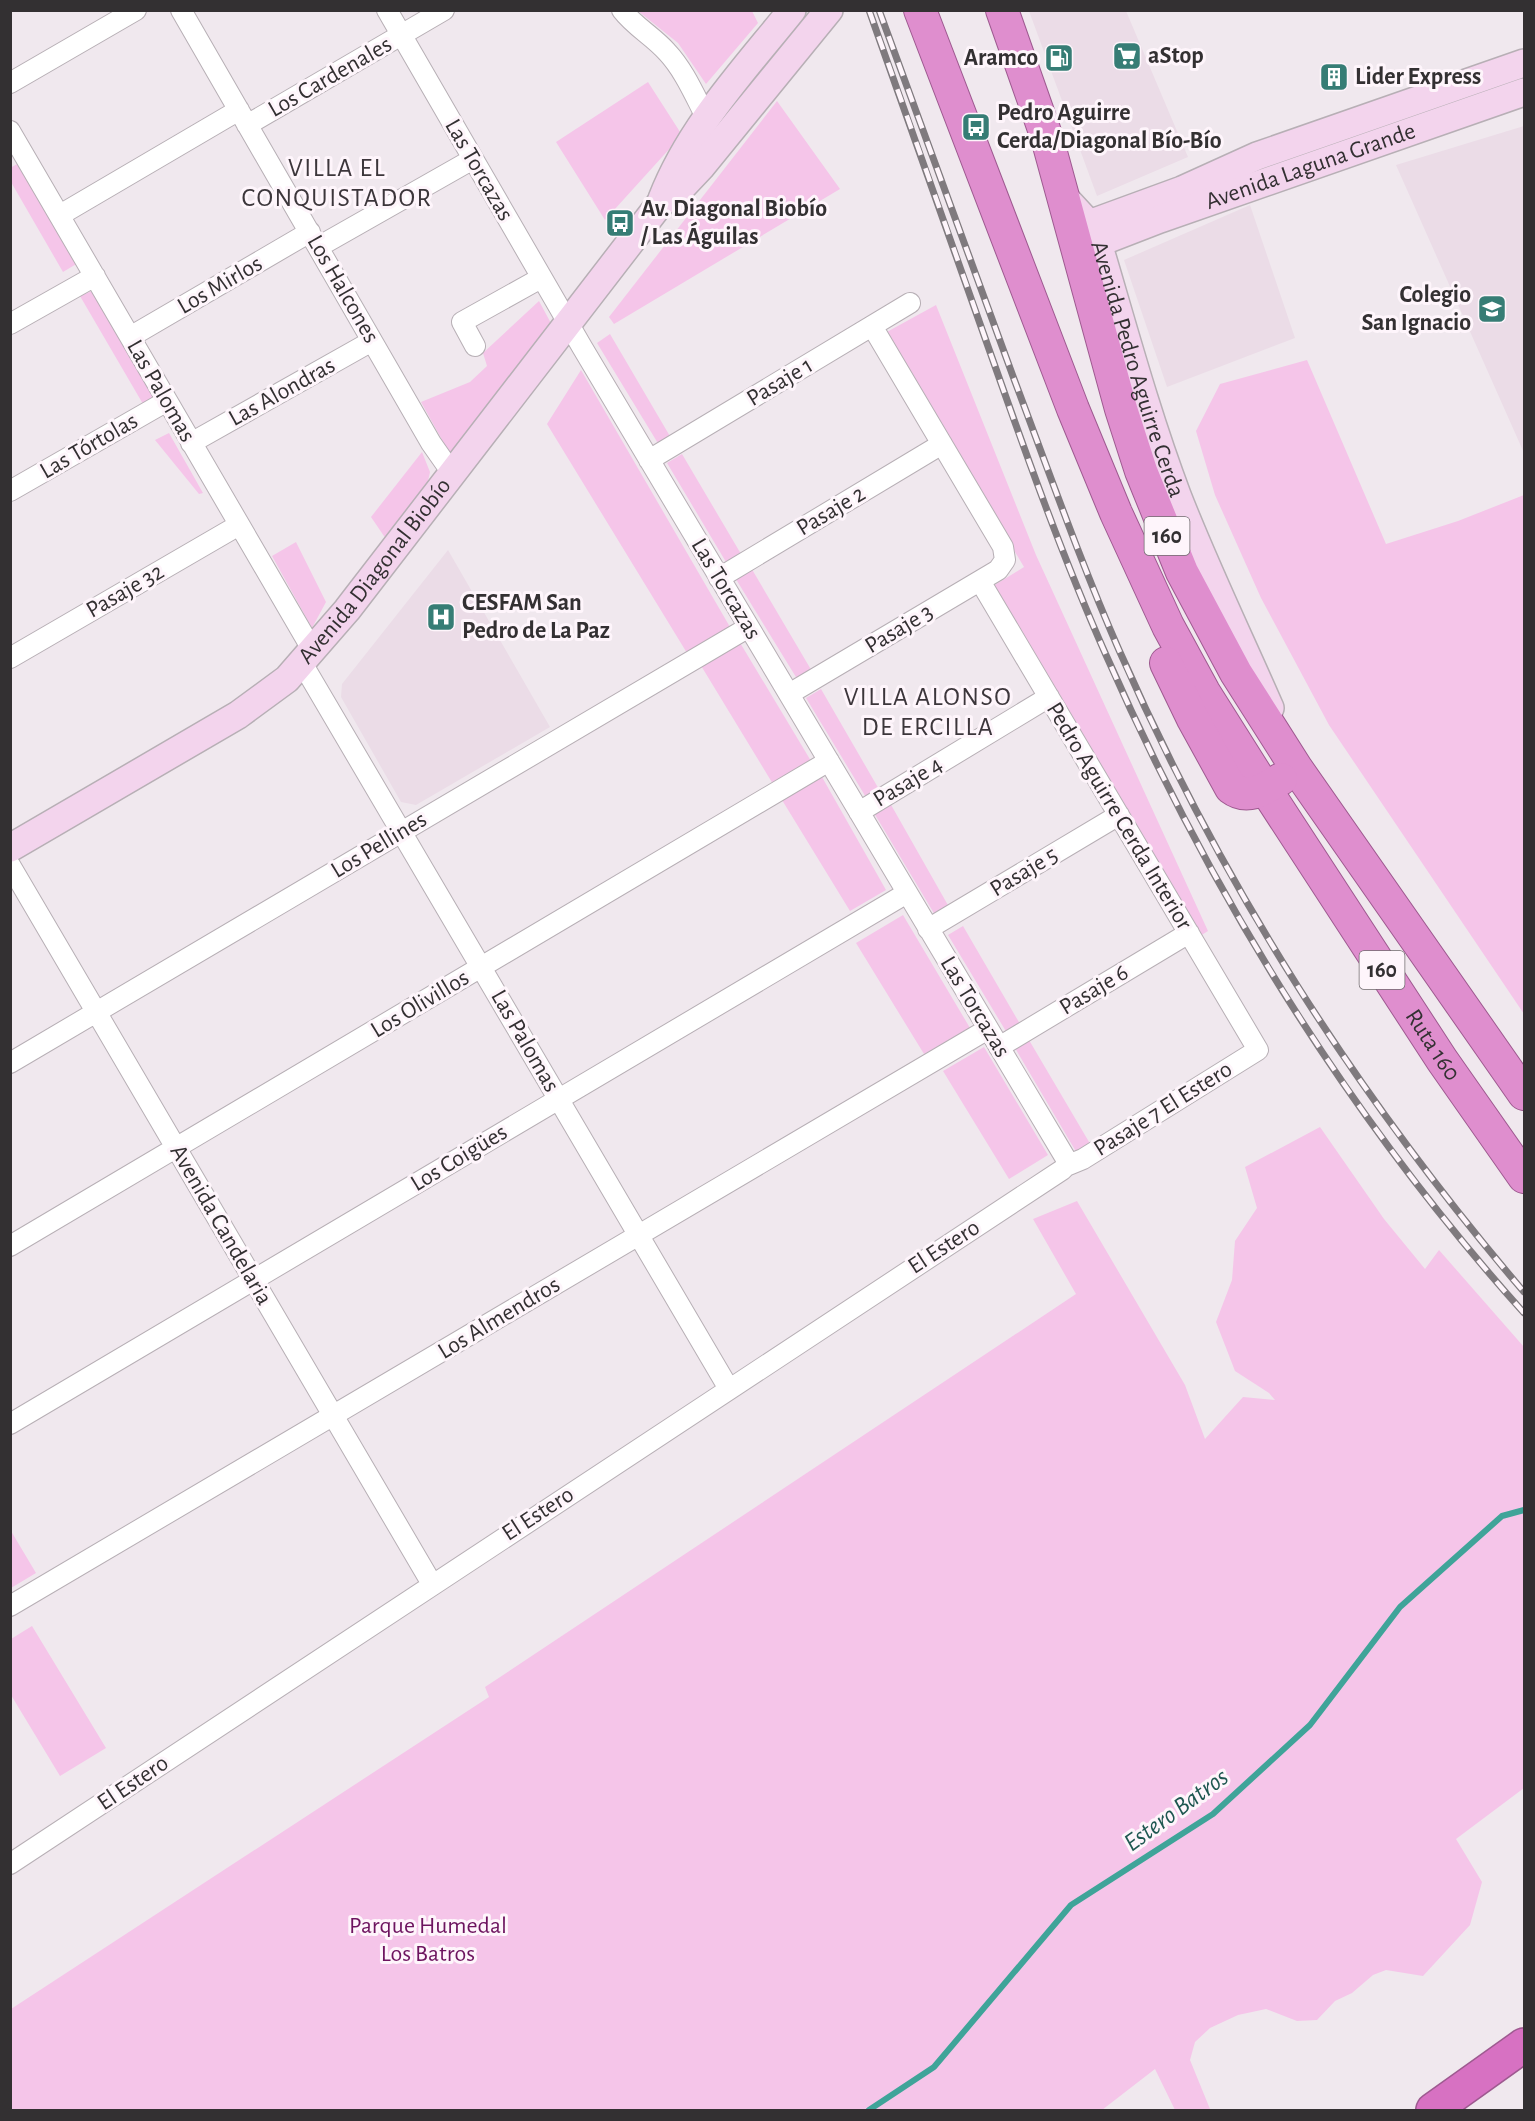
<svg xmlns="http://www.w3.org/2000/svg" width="1535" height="2121" viewBox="0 0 1535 2121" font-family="'Alegreya Sans',sans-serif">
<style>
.built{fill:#ebdce7}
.green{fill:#f5c5e9}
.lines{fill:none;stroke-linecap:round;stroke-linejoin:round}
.stream{stroke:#3fa499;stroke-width:6}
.minor-casing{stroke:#b7afb5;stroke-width:22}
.secondary-casing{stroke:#b7afb5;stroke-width:30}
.trunk-casing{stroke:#9e5a90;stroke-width:34}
.motorway-casing{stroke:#9e5a90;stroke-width:36}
.minor{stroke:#fff;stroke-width:20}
.secondary{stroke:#f3d4ed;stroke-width:27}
.trunk{stroke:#df8ece;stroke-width:32}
.motorway{stroke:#d771c2;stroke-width:33}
.rail-casing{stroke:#7f7a7e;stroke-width:7}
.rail{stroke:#fef5fb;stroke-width:4.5;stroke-dasharray:14;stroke-linecap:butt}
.labels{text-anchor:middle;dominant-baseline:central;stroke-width:6;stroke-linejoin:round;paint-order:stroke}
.shield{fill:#fef5fb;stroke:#706b6e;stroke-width:1.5}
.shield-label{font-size:22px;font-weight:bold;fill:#333032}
.poi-label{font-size:24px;font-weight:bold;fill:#333032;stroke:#fef5fb;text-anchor:start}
.street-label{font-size:24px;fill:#333032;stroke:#fef5fb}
.park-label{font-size:24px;fill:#6d145f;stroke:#fef5fb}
.neighbourhood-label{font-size:26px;letter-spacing:1.5px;fill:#3c363b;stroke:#fef5fb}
.water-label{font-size:26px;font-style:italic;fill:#1f5751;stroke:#fef5fb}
</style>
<rect width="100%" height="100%" fill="#f0e8ee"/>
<path class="built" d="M1029,11H1126L1188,157L1097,196Z
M1524,126V453L1396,165Z
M1250,205L1295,338L1167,387L1124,260Z
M448,550L550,727L416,805L401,802L341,697L342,684Z"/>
<path class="green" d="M638,11H752L758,23L706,84L678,43Z
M648,82L682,135L605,220L556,142Z
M777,101L840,189L614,324L609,317Z
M19,163L78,263L63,272L11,182L10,168Z
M92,291L155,396L143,404L80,296Z
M539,301L553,327L451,456L421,402L470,382L487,366L483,353Z
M936,305L1036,555L1208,931L1200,936L993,586L1024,567L885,333Z
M610,334L671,438L659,445L597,343Z
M1307,360L1386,544L1458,521L1524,495V1014L1329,725L1261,598L1215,495L1196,431L1220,384Z
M581,370L730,627L687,653L547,424Z
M169,433L203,493L199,494L155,440Z
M422,452L430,472L428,481L386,539L371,517Z
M682,454L741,554L726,562L667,463Z
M296,542L326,602L312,628L272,556Z
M750,566L813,673L799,682L734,576Z
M739,641L811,761L773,784L700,664Z
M821,689L880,791L867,799L806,698Z
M822,777L886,890L850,911L782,800Z
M890,803L949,907L935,915L874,813Z
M903,915L970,1028L924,1054L856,943Z
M963,926L1020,1024L1007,1033L948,935Z
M1029,1040L1092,1147L1078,1155L1015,1048Z
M984,1047L1048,1155L1009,1179L943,1071Z
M1320,1127L1384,1219L1425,1269L1439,1250L1524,1347V1788L1456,1839L1482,1882L1470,1925L1423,1976L1386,1970L1373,1975L1352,1993L1335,2001L1317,2020L1297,2021L1266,2009L1238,2015L1210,2028L1195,2042L1190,2060L1210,2109L1209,2110H1175L1155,2069L1102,2110H11V2009L489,1697L485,1687L1076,1294L1033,1219L1077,1201L1185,1385L1205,1439L1243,1397L1275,1400L1269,1393L1235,1371L1216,1322L1232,1280L1235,1241L1257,1208L1245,1167Z
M11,1531L36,1573L11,1588H10Z
M32,1626L106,1748L60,1776L11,1695V1639Z"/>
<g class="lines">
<path class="stream" d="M869,2110L934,2067L1071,1905L1213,1814L1310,1725L1400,1607L1502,1516L1524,1510"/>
<g class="minor-casing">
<path id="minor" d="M181,10L431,443L452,473
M387,10L582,347L1066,1159V1166
M622,10C635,27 653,36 667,52C684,70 695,96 706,117
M10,83L136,10
M247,125L444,10
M10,131L313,651
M60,215L239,110
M318,247L473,159
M10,324L95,276
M130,337L310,232
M475,346L462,322L541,278
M191,443L372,341
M649,460L910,303
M10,491L167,401
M719,578L942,444
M10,658L239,525
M302,663L729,1389
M789,694L998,570L1005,560L1003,547L872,326
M859,812L1049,697
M10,865L432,1584
M928,929L1119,815
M999,1047L1189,933
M10,1063L749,627
M10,1246L829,761
M10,1424L907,893
M10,1606L988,1029
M10,1864L1062,1170L1066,1166L1083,1159L1258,1050L980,581"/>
</g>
<g class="secondary-casing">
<g id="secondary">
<path id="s1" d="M1064,197L1089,224L1098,243C1123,327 1146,413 1177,495C1205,567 1239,637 1270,708"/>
<path d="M662,199C690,127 744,70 792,10"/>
<path d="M1089,224L1182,190L1257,156L1524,63"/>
<path id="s2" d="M1098,243L1160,219L1524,92"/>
<path id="s3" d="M10,848L238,715L287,679L347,610L659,205L684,185L701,167L829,10"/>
</g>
</g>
<g class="trunk-casing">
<g id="trunk">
<path id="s4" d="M920,10L1073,409L1116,513L1168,626L1204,692L1257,776L1442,1060L1524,1177"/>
<path d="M1002,10L1047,138L1121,409L1141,471L1182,572L1236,673L1297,769L1524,1094"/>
<path d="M1166,663L1193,719L1231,788C1248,801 1266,788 1281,779"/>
</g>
</g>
<g class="motorway-casing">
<path id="motorway" d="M1433,2110L1524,2045"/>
</g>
<use href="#minor" class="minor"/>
<use href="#secondary" class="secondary"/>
<use href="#trunk" class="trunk"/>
<use href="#motorway" class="motorway"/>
<g class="rail-casing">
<path id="rail" d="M869,10C910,124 950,238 990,352C1026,454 1062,556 1106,655C1211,894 1350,1119 1524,1313
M879,10C924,133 969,256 1014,379C1048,469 1080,561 1119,650C1223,887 1356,1095 1524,1292"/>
</g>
<use href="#rail" class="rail"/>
</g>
<defs>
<g id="supermarket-square" transform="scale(1.5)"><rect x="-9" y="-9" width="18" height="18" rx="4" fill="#367d75" stroke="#fef5fb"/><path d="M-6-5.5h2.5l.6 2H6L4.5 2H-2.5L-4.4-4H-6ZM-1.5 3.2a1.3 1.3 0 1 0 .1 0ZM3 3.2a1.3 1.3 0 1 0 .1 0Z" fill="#fff"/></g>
<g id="fuel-square" transform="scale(1.5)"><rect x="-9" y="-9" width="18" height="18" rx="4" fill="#367d75" stroke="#fef5fb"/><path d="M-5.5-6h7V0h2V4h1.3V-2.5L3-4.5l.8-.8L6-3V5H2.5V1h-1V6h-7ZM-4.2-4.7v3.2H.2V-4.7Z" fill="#fff"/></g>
<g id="building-square" transform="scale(1.5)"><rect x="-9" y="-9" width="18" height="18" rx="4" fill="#367d75" stroke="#fef5fb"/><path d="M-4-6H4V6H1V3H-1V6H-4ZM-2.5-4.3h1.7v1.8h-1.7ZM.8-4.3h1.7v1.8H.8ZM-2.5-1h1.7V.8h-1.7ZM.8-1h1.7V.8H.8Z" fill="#fff"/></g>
<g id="bus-square" transform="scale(1.5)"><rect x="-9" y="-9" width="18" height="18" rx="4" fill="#367d75" stroke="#fef5fb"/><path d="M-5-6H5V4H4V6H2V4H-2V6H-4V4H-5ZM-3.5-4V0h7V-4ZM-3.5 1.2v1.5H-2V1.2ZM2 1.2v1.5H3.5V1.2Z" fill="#fff"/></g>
<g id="school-square" transform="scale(1.5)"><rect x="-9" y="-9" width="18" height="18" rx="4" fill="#367d75" stroke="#fef5fb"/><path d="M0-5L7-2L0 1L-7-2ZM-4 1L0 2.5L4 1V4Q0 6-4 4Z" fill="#fff"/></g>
<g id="hospital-square" transform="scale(1.5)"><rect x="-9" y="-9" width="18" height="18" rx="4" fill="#367d75" stroke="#fef5fb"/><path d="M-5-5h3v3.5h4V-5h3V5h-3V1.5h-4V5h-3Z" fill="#fff"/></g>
</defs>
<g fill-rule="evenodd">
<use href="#supermarket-square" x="1127" y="56"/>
<use href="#fuel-square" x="1059" y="58"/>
<use href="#building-square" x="1334" y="77"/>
<use href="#bus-square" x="976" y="127"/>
<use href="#bus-square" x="620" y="223"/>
<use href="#school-square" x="1492" y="309"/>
<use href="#hospital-square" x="441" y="617"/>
</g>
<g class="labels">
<g class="shield">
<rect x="1144.5" y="517" width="45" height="38" rx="4.5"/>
<rect x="1359.5" y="951" width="45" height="38" rx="4.5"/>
</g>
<g class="shield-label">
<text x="1167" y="536">160</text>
<text x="1382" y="970">160</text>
</g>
<g class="poi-label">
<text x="1148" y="56">aStop</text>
<text x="1038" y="58" text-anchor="end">Aramco</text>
<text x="1355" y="77">Lider Express</text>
<text x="997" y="113">Pedro Aguirre<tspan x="997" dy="28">Cerda/Diagonal Bío-Bío</tspan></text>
<text x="641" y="209">Av. Diagonal Biobío<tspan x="641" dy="28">/ Las Águilas</tspan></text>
<text x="1471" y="295" text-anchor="end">Colegio<tspan x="1471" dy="28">San Ignacio</tspan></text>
<text x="462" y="603">CESFAM San<tspan x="462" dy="28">Pedro de La Paz</tspan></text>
</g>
<g class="street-label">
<text transform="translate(330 77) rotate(-30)">Los Cardenales</text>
<text stroke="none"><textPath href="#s2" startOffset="226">Avenida Laguna Grande</textPath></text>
<text transform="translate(479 170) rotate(60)">Las Torcazas</text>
<text transform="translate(220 285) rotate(-30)">Los Mirlos</text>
<text transform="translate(343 289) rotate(60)">Los Halcones</text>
<text stroke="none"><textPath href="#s1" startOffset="190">Avenida Pedro Aguirre Cerda</textPath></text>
<text transform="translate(780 382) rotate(-31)">Pasaje 1</text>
<text transform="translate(161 391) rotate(60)">Las Palomas</text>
<text transform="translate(282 392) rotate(-29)">Las Alondras</text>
<text transform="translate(89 446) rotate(-30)">Las Tórtolas</text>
<text transform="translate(831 511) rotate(-31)">Pasaje 2</text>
<text stroke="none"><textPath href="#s3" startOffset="464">Avenida Diagonal Biobío</textPath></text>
<text transform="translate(726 589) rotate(59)">Las Torcazas</text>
<text transform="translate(125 591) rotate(-30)">Pasaje 32</text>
<text transform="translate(899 629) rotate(-31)">Pasaje 3</text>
<text transform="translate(908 782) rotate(-31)">Pasaje 4</text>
<text transform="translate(1119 816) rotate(59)">Pedro Aguirre Cerda Interior</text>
<text transform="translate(379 845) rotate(-31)">Los Pellines</text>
<text transform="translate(1024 872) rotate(-31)">Pasaje 5</text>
<text transform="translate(1094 990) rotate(-31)">Pasaje 6</text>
<text transform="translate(420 1004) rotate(-31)">Los Olivillos</text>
<text transform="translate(975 1007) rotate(59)">Las Torcazas</text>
<text transform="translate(525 1041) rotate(60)">Las Palomas</text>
<text stroke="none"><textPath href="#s4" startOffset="1160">Ruta 160</textPath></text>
<text transform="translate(1163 1109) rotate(-32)">Pasaje 7 El Estero</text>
<text transform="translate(459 1158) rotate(-31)">Los Coigües</text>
<text transform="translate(221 1225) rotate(60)">Avenida Candelaria</text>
<text transform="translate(944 1247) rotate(-33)">El Estero</text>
<text transform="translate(499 1318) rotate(-31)">Los Almendros</text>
<text transform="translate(538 1514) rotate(-33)">El Estero</text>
<text transform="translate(133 1783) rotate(-34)">El Estero</text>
</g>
<g class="park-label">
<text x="428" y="1926">Parque Humedal<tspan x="428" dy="28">Los Batros</tspan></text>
</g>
<g class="neighbourhood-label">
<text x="337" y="168">VILLA EL<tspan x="337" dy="30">CONQUISTADOR</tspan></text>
<text x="928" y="697">VILLA ALONSO<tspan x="928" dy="30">DE ERCILLA</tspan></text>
</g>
<g class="water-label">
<text transform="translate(1176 1810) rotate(-36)">Estero Batros</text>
</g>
</g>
<rect width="1535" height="2121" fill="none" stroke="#333032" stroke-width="24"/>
</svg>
